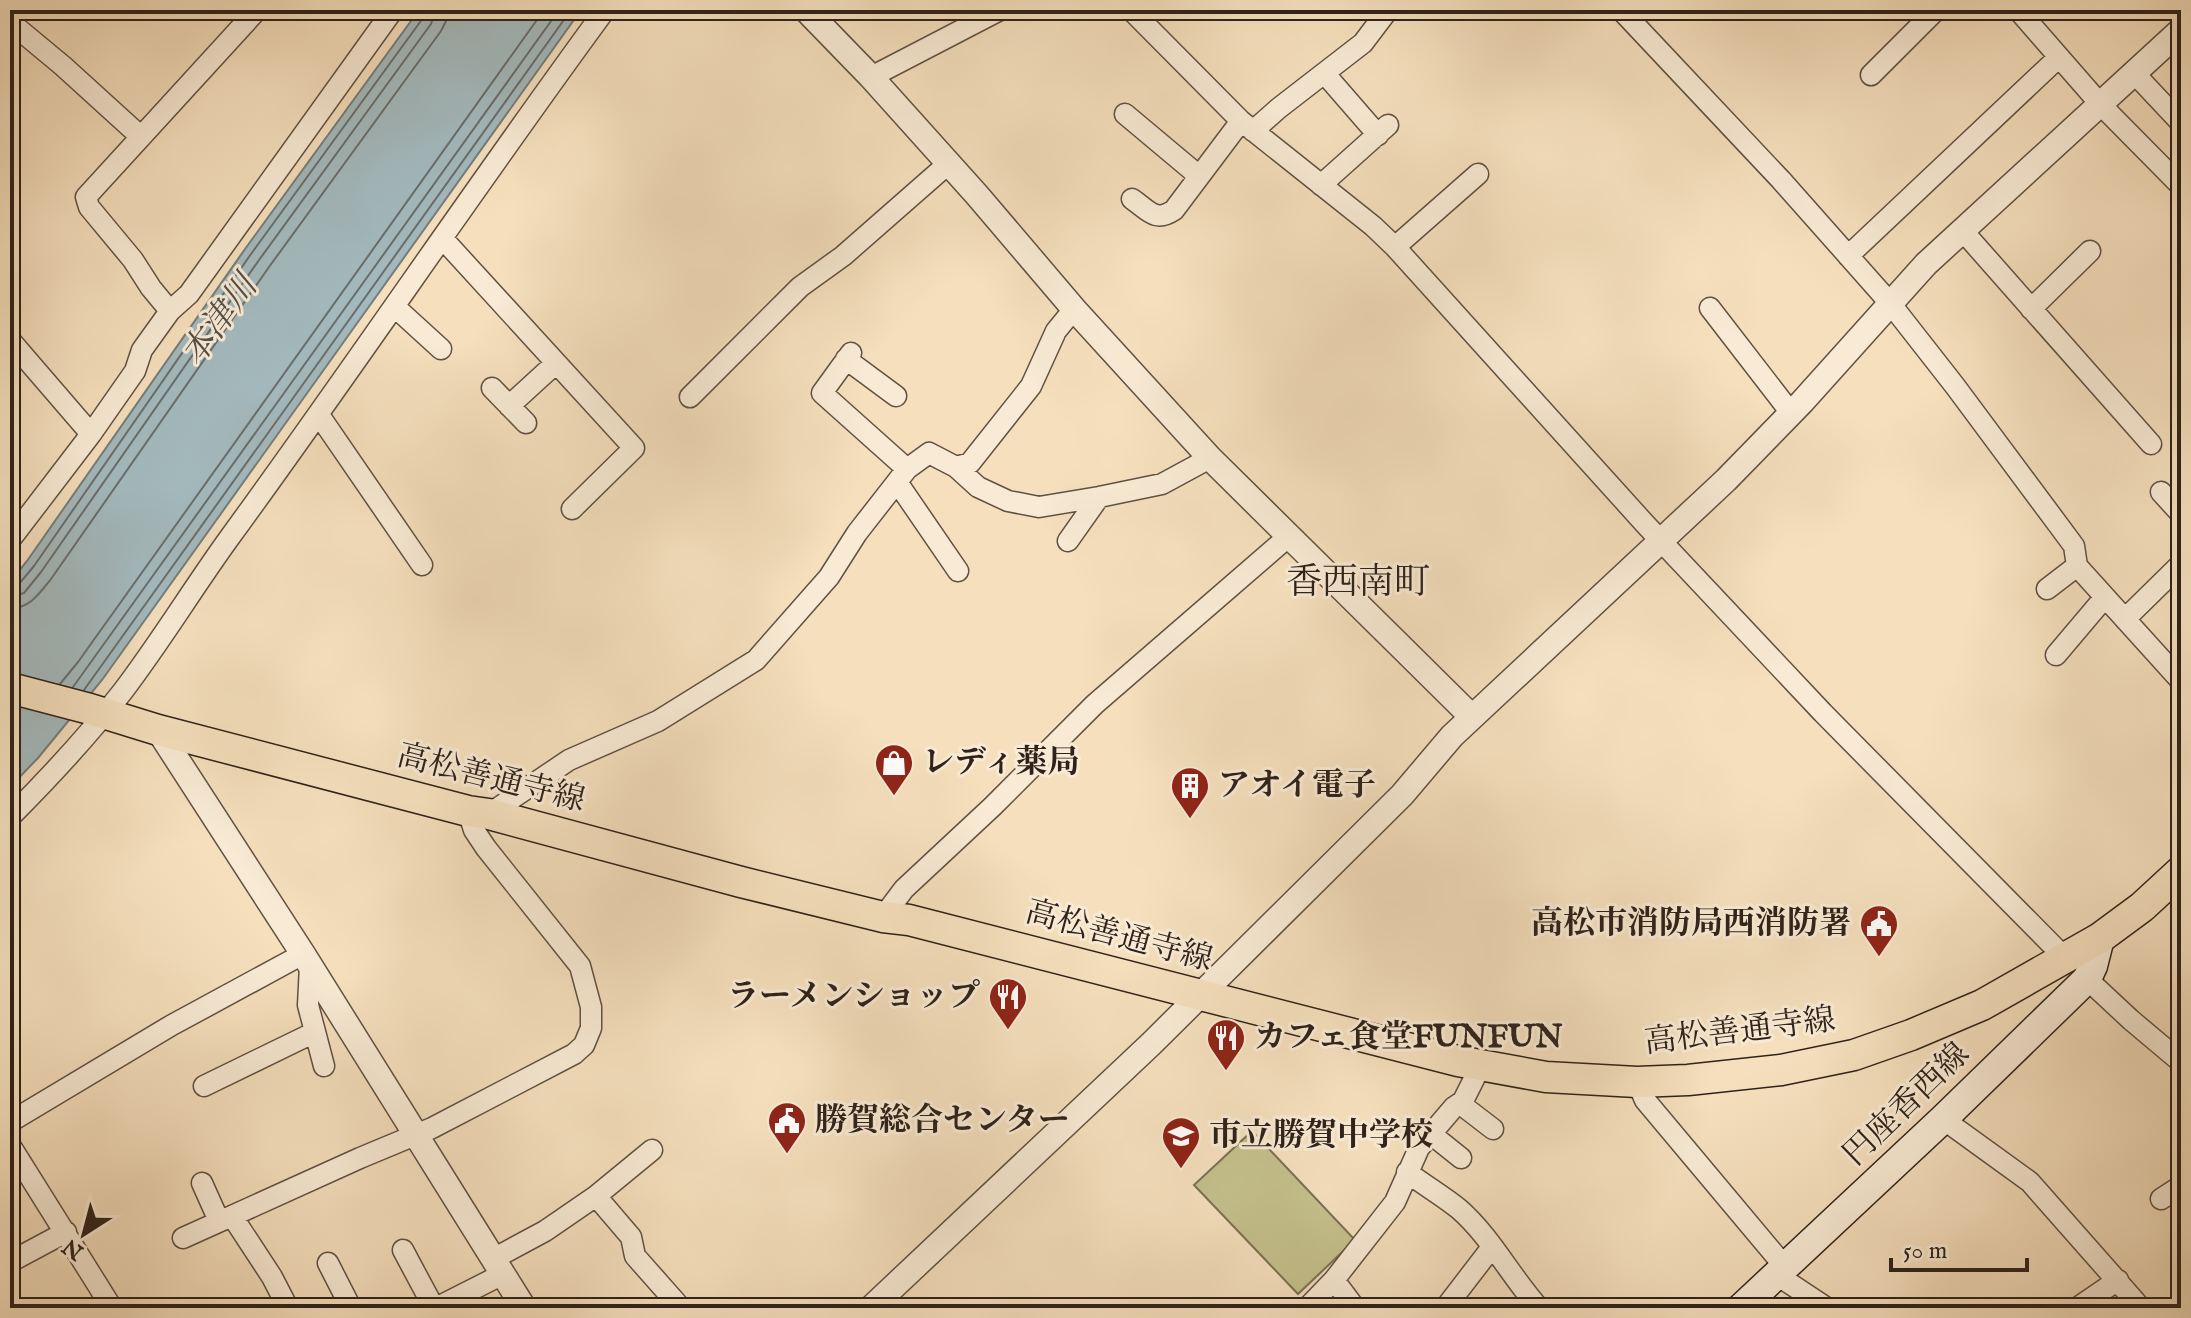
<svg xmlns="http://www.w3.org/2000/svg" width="2191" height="1318" viewBox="0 0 2191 1318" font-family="'IM FELL English','Noto Serif JP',serif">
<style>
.green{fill:#c4c08c;stroke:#7a7153;stroke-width:2}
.water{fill:#a3b9bd;stroke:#757d7c;stroke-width:2}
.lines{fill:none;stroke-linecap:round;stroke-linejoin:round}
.shore{stroke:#696e6c;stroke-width:2}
.minor-casing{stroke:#605143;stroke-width:23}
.tertiary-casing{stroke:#605143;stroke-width:27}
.secondary-casing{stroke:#2f221a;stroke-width:31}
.primary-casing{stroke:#2f221a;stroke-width:33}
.minor{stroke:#f8ead4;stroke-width:20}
.tertiary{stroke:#f8ead4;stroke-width:24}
.secondary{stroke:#f8ead4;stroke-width:28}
.primary{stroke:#f5dfbd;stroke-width:30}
.labels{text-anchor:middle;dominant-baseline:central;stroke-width:6;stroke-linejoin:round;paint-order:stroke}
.poi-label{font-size:32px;font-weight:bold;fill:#2f221a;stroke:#f8ead4;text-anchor:start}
.street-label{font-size:32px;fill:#2f221a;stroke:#f8ead4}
.water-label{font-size:34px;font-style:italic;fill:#524f4b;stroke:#f8ead4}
.quarter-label{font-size:36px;fill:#2f221a;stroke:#f8ead4}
</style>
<rect width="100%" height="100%" fill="#f5dfbd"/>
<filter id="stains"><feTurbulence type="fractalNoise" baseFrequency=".0025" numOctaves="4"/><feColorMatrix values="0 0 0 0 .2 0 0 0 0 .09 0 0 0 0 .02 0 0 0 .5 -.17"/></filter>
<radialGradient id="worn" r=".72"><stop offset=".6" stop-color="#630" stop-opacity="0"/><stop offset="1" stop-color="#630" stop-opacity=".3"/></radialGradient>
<path class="green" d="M1252,1131L1355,1240L1298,1294L1194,1185Z"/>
<path class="water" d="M419,10H581L102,680L38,758L10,787V582L27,561L245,249Z"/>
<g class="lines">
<path class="shore" d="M10,587L19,584L34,566L251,254L423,18L425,10
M10,597L24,593L41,572L259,260L431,24L435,10
M10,609C31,607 39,594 51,579L269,267L441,31L446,21L447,10
M60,684L78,662L544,10
M73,687L559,10
M84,690L571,10"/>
<g class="minor-casing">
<path id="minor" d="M1131,10L1241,121L1373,226L1395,247L1646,525L1823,713L2065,958
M1621,10L1781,180L1890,303L1955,386L2074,546L2077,566L2181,681
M2018,10L2101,105L2181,186
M10,22L63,66L140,136
M1325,74L1378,135
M2135,74L2181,123
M1871,75L1936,10
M871,77L1000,10
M1125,114L1199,176
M1253,131L1279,108L1363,43L1388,10
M1321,185L1388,125
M1132,199C1148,210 1155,223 1174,210L1241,121
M1962,230L2151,444
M443,239L634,448L572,509
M1395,247L1478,174
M1848,256L2059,57
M395,307L441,349
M1710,308L1791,413
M2031,309L2090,251
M170,311L151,288L133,260L89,207L86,197L257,10
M10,340L91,434
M851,353L822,393L907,469L929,453L956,467L970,463L1031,386L1056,331L1074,309
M846,359L896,396
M492,388L526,423
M690,397L800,287L843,256L949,163
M509,406L556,363
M319,415L422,565
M956,467L978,487L1008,501L1039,507L1099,497L1162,484L1210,458
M897,482L958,571
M2161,492L2181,514
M10,540L91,434L135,371L142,350L170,311L189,294L393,10
M1068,541L1099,497
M2047,589L2077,566
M2125,619L2181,564
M2056,655L2105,597
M489,814L569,760L658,721L756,660L829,577L857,533L907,469
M10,817C50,777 88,736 123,691C161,641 193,588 230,537C357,363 477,184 605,10
M883,917L904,889L993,806L1095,704L1289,536
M310,965L308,1005L324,1066
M2087,979L2131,1020L2181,1062
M1637,1082L1645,1100L1785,1267
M204,1086L315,1032
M1463,1101L1467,1109L1493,1129
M1943,1119L2030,1182L2141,1308
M10,1122L172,1025L303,954
M1431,1134L1461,1158
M10,1145L112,1308
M652,1150L596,1196L631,1237L635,1256L681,1308
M1407,1172C1424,1185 1443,1196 1459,1209C1491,1237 1511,1277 1539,1308
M202,1183L219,1221
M2161,1199L2181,1186
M232,1216L272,1277L288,1308
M183,1238L360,1158L432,1128L574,1054L584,1045L591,1028V1007L580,966L486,848L474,830L468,811
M403,1250L434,1308
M493,1259L545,1231L596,1196
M10,1262L66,1232
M328,1263L351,1308
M1777,1275L1827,1308
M1334,1280L1355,1308
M1449,1303L1492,1247
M436,1308L503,1274
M1307,1308L1334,1280L1395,1202L1419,1148L1454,1107L1463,1101L1481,1065
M2077,1308L2118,1280"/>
</g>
<g class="tertiary-casing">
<path id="tertiary" d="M806,10L871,77L977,195L1074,309L1210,458L1472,717
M158,730L303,954L524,1308
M871,1308L1151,1044L1402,795L1452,736L1726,480L1802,402L1926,264L2181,30"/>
</g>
<g class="secondary-casing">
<path id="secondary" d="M1741,1308L1943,1119L2087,979L2093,966L2100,938"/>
</g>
<g class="primary-casing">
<path id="primary" d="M10,688L90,709L158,730L468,811L489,814L741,882L883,917L909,920L1458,1061L1546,1077L1637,1082L1688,1080L1781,1070L1854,1055L1911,1035L1982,1005L2100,938L2142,907L2181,871"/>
</g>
<use href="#minor" class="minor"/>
<use href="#tertiary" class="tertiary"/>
<use href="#secondary" class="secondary"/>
<use href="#primary" class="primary"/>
</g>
<defs>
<g id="shop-pin" transform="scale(2)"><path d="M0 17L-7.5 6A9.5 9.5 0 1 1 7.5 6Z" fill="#8f2418" stroke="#f8ead4"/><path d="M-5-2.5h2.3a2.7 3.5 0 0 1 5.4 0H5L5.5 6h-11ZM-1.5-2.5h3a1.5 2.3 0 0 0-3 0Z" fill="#fff"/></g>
<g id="building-pin" transform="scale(2)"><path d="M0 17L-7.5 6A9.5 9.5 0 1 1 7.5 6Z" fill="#8f2418" stroke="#f8ead4"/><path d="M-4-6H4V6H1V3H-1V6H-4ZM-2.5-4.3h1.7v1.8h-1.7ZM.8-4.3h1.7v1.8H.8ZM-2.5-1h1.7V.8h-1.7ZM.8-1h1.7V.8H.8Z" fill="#fff"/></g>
<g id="civic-pin" transform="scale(2)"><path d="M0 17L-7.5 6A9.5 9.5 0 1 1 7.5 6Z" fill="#8f2418" stroke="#f8ead4"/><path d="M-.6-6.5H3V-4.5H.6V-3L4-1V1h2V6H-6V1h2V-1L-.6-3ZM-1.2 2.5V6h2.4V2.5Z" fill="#fff"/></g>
<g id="restaurant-pin" transform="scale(2)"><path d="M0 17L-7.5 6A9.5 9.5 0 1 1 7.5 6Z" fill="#8f2418" stroke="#f8ead4"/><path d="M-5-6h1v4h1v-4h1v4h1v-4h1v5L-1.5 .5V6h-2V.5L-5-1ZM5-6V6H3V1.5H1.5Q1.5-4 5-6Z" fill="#fff"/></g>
<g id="school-pin" transform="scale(2)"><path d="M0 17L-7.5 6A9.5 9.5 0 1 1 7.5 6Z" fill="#8f2418" stroke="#f8ead4"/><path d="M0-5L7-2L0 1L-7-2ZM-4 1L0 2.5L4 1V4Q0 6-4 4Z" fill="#fff"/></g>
</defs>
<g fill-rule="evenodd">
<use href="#shop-pin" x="894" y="763"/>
<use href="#building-pin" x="1190" y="786"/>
<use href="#civic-pin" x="1879" y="924"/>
<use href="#restaurant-pin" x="1008" y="997"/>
<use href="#restaurant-pin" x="1226" y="1038"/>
<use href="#civic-pin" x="787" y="1121"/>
<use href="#school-pin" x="1181" y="1136"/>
</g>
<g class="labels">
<g class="poi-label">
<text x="922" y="763">レディ薬局</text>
<text x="1218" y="786">アオイ電子</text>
<text x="1851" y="924" text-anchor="end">高松市消防局西消防署</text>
<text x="980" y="997" text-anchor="end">ラーメンショップ</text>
<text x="1254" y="1038">カフェ食堂FUNFUN</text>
<text x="815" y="1121">勝賀総合センター</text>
<text x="1209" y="1136">市立勝賀中学校</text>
</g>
<g class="street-label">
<text transform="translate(491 779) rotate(14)">高松善通寺線</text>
<text transform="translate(1119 937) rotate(15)">高松善通寺線</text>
<text transform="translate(1740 1032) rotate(-7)">高松善通寺線</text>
<text transform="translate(1907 1105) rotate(-44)">円座香西線</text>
</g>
<g class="water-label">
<text transform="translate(220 321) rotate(-54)">本津川</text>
</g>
<g class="quarter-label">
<text x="1358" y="583">香西南町</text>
</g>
</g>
<rect width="2191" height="1318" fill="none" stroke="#f5dfbd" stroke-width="40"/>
<rect x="12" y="12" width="2167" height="1294" fill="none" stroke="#2f221a" stroke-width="4"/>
<rect x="20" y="20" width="2151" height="1278" fill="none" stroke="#2f221a" stroke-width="2"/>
<g transform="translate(84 1234) rotate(216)" stroke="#f8ead4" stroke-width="6" paint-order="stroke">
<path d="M0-6L14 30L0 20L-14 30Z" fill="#2f221a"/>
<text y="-12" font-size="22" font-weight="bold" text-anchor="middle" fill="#2f221a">N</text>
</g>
<path d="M1891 1258v12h136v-12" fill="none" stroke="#2f221a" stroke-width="4"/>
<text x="1903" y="1258" font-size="24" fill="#2f221a" stroke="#f8ead4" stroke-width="6" paint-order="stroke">50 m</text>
<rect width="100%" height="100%" filter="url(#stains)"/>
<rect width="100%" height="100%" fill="url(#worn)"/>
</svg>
